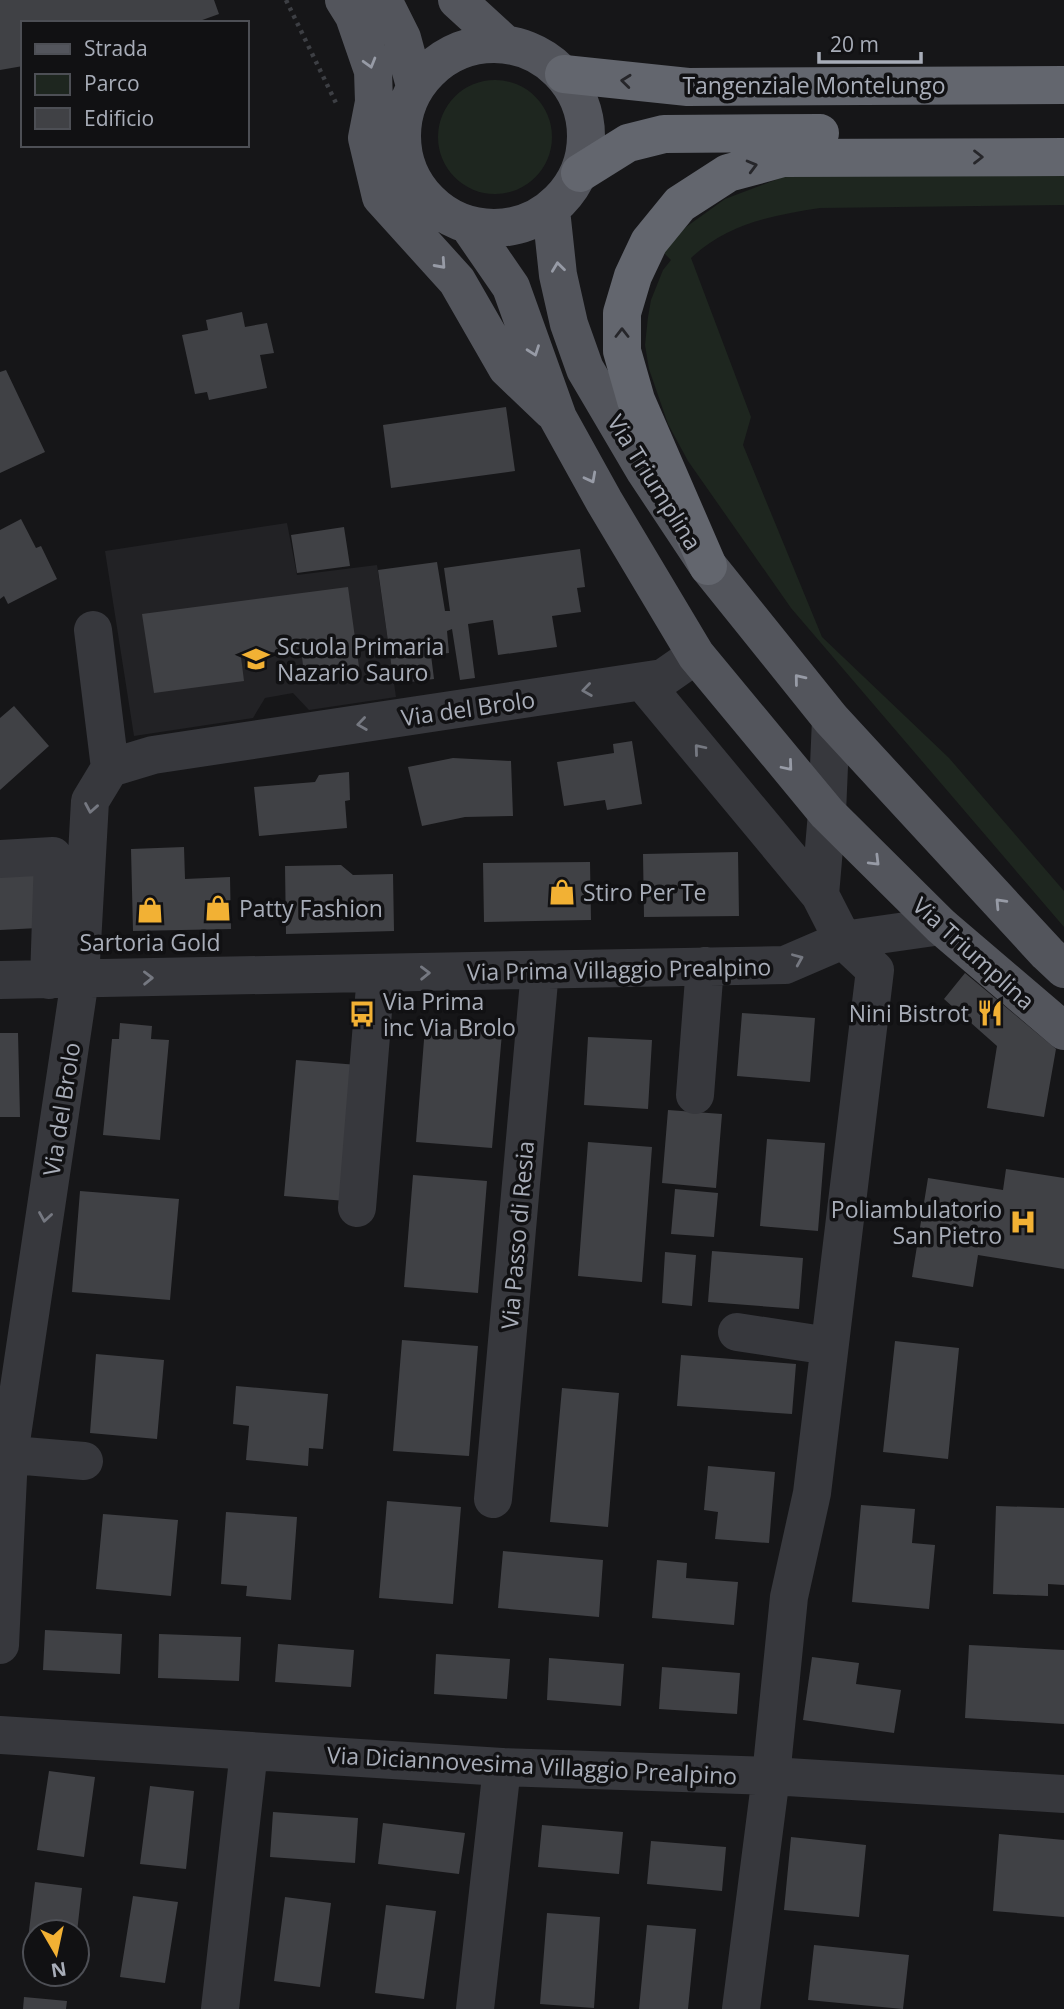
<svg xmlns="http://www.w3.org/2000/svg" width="1064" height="2009" viewBox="0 0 1064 2009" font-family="'Open Sans',sans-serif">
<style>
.built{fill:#222225}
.green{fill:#1e261f}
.building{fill:#404145}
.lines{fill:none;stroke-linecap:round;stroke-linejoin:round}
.path{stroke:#3d3f44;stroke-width:4.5;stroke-dasharray:3.5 5;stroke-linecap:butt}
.minor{stroke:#37383d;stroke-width:38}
.major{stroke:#53555c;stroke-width:38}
.highway{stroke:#63666e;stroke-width:38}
.oneway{stroke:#979ba6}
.oneway2{stroke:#26262a}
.oneway3{stroke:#757881}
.labels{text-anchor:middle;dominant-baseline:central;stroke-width:7;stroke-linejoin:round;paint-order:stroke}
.street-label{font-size:23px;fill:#a8adb8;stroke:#111113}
.poi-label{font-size:23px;fill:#a8adb8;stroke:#111113;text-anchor:start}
</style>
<rect width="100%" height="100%" fill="#161618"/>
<path class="built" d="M287,523L297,575L377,565L396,697L309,710L293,693L265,698L253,718L134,736L105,551Z"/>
<path class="green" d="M438 137a57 57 0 1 1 114 0a57 57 0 1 1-114 0Z
M1064,172V205L820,208C773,215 727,224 691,258L751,417L743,445L822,637L949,758L1064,891V927L791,608L688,461L668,424L649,369L645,345L648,317L651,300L663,270L671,260L663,252L686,227L725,199L791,174Z"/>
<path class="building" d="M0,0H214L219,14L194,23H23V66L0,70Z
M242,312L245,327L267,323L274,353L260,355L267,388L209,400L207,392L195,394L182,335L208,330L206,320Z
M6,370L45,452L0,473V372Z
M506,407L515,471L391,488L383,425Z
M21,519L36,548L41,546L57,579L8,604L4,596L0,599V530Z
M344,527L350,566L297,573L291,535Z
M580,549L585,587L577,588L581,612L552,616L557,647L498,655L493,620L468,624L475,678L460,680L452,629L447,631L449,653L431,655L434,679L394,684L378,570L437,562L445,611H450L444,568Z
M348,587L359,667L304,674L301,648L241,657L244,681L154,693L142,614Z
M14,706L49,746L0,790V718Z
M632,741L642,804L607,810L605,800L564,806L557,762L614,753L613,744Z
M453,758L511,761L513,816L465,817L422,826L408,767Z
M349,772L350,800L345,801L347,828L259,836L254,787L315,782L319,775Z
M184,847L185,879L230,877L231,929L133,931L131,849Z
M738,852L739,916L644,917L643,854Z
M590,862L591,920L484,922L483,863Z
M341,865L353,875L393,874L394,931L286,934L285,866Z
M35,870L38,928L0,930V872Z
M965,973L1056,1049L1044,1117L987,1108L997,1046L944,999Z
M742,1013L815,1018L810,1082L737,1076Z
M120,1023L152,1026L151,1039L169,1040L160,1140L103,1135L112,1039H119Z
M425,1027L502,1033L492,1148L416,1142Z
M0,1033H18L20,1117H0Z
M588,1037L652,1040L648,1109L584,1105Z
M296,1060L358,1065L346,1201L284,1196Z
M668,1110L722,1114L716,1188L662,1183Z
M767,1139L825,1143L818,1231L760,1226Z
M588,1142L652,1147L642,1282L578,1276Z
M1006,1169L1064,1178V1269L978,1255L973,1287L912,1277L928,1178L1003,1190Z
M413,1175L487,1181L478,1293L404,1287Z
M675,1189L718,1193L714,1237L671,1234Z
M80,1191L179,1199L170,1300L72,1292Z
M712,1251L803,1258L799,1309L708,1302Z
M665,1252L696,1255L692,1306L662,1303Z
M402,1340L478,1346L469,1456L393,1451Z
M895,1341L959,1348L948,1459L883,1452Z
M96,1354L164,1360L157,1439L90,1433Z
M681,1355L796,1364L792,1414L677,1406Z
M236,1386L328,1394L323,1449L309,1448L308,1466L246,1460L249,1426L233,1424Z
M562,1388L619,1393L608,1527L550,1522Z
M708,1466L775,1472L769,1543L715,1539L718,1512L704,1510Z
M387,1501L461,1507L453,1604L379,1598Z
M861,1505L915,1509L912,1543L935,1545L929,1609L852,1602Z
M996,1506L1064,1508V1585L1048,1584V1596L993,1594Z
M226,1512L297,1517L291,1600L246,1596L247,1586L221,1584Z
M103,1514L178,1520L171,1596L96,1589Z
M503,1551L603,1560L599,1617L498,1608Z
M657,1560L687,1563L686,1578L738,1582L734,1625L652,1618Z
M45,1630L122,1634L120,1674L43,1670Z
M159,1634L241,1637L239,1681L158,1678Z
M278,1644L354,1650L351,1687L275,1682Z
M969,1645L1064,1650V1724L965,1718Z
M436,1654L510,1659L507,1699L434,1694Z
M812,1657L859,1663L856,1684L901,1690L894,1733L803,1720Z
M549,1658L624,1664L621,1706L547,1700Z
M662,1667L740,1673L737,1714L659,1709Z
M49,1771L95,1777L84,1857L37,1850Z
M150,1786L194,1791L186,1869L140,1864Z
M273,1812L358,1818L355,1863L270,1857Z
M383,1823L465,1833L459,1874L378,1864Z
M542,1825L623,1832L619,1874L538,1867Z
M999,1834L1064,1840V1917L993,1911Z
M791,1837L866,1845L859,1917L784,1910Z
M651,1841L726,1847L722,1891L647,1884Z
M35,1882L82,1888L77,1932H35V1964L25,1963Z
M133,1896L178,1902L165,1983L120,1977Z
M285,1897L331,1903L320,1987L274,1981Z
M386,1905L436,1911L424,1999L375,1993Z
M547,1913L600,1917L594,2008L540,2004Z
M647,1925L696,1929L688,2009H639Z
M814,1945L909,1955L903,2009L808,2000Z
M24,1997L67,2001L66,2009H23Z"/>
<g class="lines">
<path class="path" d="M286,0L336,103"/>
<path class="minor" d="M93,630L110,768
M643,682L820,895L843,940L875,970L812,1493L789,1597L771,1776L741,2009
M0,859L53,856L49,980
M820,895L827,813L831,719
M0,980L785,965L843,940L941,926
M695,1095L705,966
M357,1208L376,974
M737,1332L829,1346
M0,1454L84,1461
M493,1499L540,970
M0,1645L9,1455L80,979L90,801L110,768L153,755L663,678L696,655
M0,1735L502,1767L771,1776L1064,1794
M220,2009L249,1751
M475,2009L502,1767"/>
<path class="major" d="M344,0L354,16L373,71L374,102L367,138L381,197L457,281L507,368L552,411
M383,0L402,38L415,86
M457,0L504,43
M402 136a92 92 0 1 1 184 0a92 92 0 1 1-184 0Z
M551,210L558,275L569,324L585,369L645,471L708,566L831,719L1047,953L1064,969
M469,226L511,287L558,418L604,501L696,655L827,813L941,926L1064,1031"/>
<path class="highway" d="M564,74L688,87L1064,85
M580,173L628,143L664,134L820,133
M708,566L636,400L622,351V313L633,276L649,242L680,204L728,173L783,158L1064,157"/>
</g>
<defs><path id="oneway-chevron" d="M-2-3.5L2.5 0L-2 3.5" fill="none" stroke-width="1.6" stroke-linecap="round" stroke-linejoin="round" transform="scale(1.75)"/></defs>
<g class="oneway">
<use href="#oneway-chevron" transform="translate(370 63) rotate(74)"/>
<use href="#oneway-chevron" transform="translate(441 264) rotate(48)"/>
<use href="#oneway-chevron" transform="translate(558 267) rotate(-97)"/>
<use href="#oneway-chevron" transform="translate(534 351) rotate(70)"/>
<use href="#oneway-chevron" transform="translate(591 478) rotate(62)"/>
<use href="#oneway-chevron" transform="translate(799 679) rotate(-129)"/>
<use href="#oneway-chevron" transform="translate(788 766) rotate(50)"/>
<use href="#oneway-chevron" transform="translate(875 861) rotate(45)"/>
<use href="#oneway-chevron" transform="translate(1000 903) rotate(-133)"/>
</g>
<g class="oneway2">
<use href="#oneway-chevron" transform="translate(626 81) rotate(-174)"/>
<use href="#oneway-chevron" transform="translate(978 157)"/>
<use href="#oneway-chevron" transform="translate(752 166) rotate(-15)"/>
<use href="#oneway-chevron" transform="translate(622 333) rotate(-90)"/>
</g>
<g class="oneway3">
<use href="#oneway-chevron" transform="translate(587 690) rotate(172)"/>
<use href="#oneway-chevron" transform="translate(362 724) rotate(172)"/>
<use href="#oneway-chevron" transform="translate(699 749) rotate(-130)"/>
<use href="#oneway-chevron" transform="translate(91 808) rotate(100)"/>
<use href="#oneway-chevron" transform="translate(798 959) rotate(-23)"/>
<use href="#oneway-chevron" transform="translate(425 973) rotate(-1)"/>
<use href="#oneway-chevron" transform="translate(148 978) rotate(-1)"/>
<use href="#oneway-chevron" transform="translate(45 1217) rotate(99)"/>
</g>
<defs>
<g id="school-bare" transform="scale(2.1)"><path d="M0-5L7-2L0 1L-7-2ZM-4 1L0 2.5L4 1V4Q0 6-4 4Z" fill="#f2b134" stroke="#111113" stroke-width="2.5" paint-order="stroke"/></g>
<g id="shop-bare" transform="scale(2.1)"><path d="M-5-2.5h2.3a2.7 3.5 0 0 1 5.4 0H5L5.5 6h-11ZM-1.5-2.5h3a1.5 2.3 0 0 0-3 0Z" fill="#f2b134" stroke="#111113" stroke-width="2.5" paint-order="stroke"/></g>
<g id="restaurant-bare" transform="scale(2.1)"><path d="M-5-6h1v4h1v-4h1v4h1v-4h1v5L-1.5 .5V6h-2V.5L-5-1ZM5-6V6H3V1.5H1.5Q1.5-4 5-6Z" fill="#f2b134" stroke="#111113" stroke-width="2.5" paint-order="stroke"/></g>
<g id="bus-bare" transform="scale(2.1)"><path d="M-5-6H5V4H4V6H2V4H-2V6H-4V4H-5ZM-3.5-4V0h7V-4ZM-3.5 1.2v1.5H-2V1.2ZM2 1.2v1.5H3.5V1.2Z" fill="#f2b134" stroke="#111113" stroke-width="2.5" paint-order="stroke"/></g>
<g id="hospital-bare" transform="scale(2.1)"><path d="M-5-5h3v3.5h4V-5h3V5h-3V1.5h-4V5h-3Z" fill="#f2b134" stroke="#111113" stroke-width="2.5" paint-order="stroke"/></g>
</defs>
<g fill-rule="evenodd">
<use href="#school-bare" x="256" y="659"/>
<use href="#shop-bare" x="562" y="892"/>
<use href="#shop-bare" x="218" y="908"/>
<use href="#shop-bare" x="150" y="910"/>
<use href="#restaurant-bare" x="990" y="1013"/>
<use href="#bus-bare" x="362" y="1014"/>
<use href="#hospital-bare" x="1023" y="1222"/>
</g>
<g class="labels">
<g class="street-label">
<text x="814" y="85">Tangenziale Montelungo</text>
<text transform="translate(655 482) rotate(58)">Via Triumplina</text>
<text transform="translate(468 708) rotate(-8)">Via del Brolo</text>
<text transform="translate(974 953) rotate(42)">Via Triumplina</text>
<text transform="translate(619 969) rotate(-1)">Via Prima Villaggio Prealpino</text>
<text transform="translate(61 1109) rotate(-81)">Via del Brolo</text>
<text transform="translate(517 1235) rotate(-85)">Via Passo di Resia</text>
<text transform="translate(532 1765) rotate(3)">Via Diciannovesima Villaggio Prealpino</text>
</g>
<g class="poi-label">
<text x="277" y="646">Scuola Primaria<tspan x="277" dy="26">Nazario Sauro</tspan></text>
<text x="583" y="892">Stiro Per Te</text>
<text x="239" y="908">Patty Fashion</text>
<text x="150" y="942" text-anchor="middle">Sartoria Gold</text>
<text x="383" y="1001">Via Prima<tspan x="383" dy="26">inc Via Brolo</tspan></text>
<text x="969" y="1013" text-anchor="end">Nini Bistrot</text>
<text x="1002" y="1209" text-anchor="end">Poliambulatorio<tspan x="1002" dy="26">San Pietro</tspan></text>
</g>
</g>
<rect x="21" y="21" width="228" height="126" fill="#111113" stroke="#4d4f55" stroke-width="2"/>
<rect x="35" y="44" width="35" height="10" fill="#53555c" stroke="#4d4f55" stroke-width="2"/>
<text x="84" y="56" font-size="21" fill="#a8adb8">Strada</text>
<rect x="35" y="74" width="35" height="21" fill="#1e261f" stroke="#4d4f55" stroke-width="2"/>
<text x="84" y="91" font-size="21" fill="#a8adb8">Parco</text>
<rect x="35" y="108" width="35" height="21" fill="#404145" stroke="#4d4f55" stroke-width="2"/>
<text x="84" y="126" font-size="21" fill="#a8adb8">Edificio</text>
<g transform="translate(56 1953) rotate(171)"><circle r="33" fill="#111113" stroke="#4d4f55" stroke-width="2"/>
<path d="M0-5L12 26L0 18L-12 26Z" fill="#f2b134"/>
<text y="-10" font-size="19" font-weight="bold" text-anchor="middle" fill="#a8adb8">N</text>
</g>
<path d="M819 52v10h102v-10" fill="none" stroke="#a8adb8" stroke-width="3.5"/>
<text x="830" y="52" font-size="21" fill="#a8adb8" stroke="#111113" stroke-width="5" paint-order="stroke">20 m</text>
</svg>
